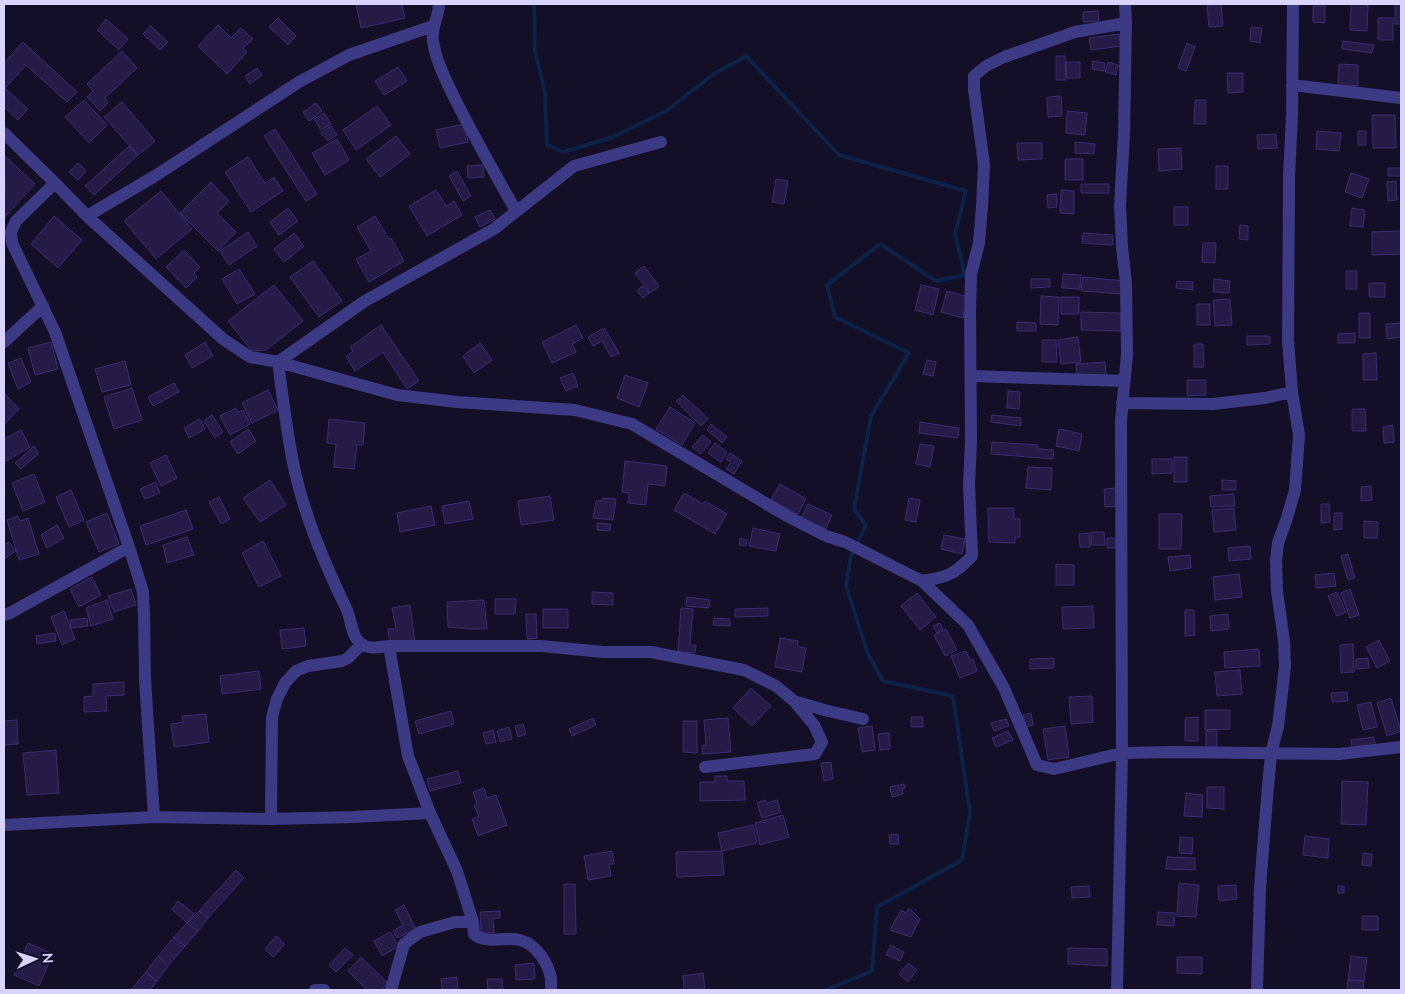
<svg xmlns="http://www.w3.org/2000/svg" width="1405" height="994" viewBox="0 0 1405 994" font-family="'Nunito Sans',sans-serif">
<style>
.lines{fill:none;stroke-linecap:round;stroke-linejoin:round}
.stream{stroke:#0c2248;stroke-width:4}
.building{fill:#241b47;stroke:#3b2d73}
.minor{stroke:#3d3a85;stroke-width:12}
</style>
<rect width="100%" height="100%" fill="#130f26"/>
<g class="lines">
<path class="stream" d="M534,4L535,51L545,92L547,145L563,152L613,137L666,111L714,74L746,56L839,155L966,191L955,234L965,275L936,281L880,244L827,285L835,317L909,353L871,416L854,509L866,525L851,556L846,586L868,654L883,681L953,696L970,813L962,860L877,907L872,971L826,990"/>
</g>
<path class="building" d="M356,4H402L405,18L361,28Z
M1221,4L1223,26L1209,27L1207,5Z
M1351,4L1368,5L1367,31L1350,30Z
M1395,4H1401V24H1395Z
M1313,6H1325V23L1313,22Z
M1098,11L1099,21L1083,22V12Z
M278,18L296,36L288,45L269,27Z
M1378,18H1393V40H1378Z
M106,19L128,39L119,50L97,30Z
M218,25L231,38L241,28L253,39L243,48L247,52L227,74L198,46Z
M151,26L168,42L160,50L143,34Z
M1251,27L1262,28L1260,43L1250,41Z
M1119,34L1121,46L1091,50L1089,38Z
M1343,41L1374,45L1372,53L1342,49Z
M23,42L77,92L67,102L26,65L5,88L28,109L18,120L4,107V63Z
M1187,43L1195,47L1186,71L1178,68Z
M122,51L137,68L105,98L108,103L100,111L87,97L93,91L87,84Z
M1056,56H1065L1066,80H1056Z
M1093,61L1105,63L1104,71L1092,69Z
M1066,62H1080V78H1067Z
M1108,62L1118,65L1116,75L1105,72Z
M1339,64L1358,65V86L1338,85Z
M398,67L407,81L384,95L375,81Z
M257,68L262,75L250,84L245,76Z
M1227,73H1243V92L1228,93Z
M1061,96L1062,116L1048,117L1047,97Z
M84,100L107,125L89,143L65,117Z
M1195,100H1206V124H1194Z
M122,102L155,141L138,155L104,117Z
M316,103L322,111L309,121L303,112Z
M377,106L391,125L356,150L343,130Z
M1067,111L1087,113L1085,135L1066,133Z
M324,113L331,124L321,130L314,119Z
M1372,115H1395L1396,148H1373Z
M464,124L468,142L440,148L436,130Z
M331,126L337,135L328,141L321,133Z
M275,129L317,194L306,201L264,136Z
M1317,131L1341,133L1339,151L1316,149Z
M1358,131H1366V145H1358Z
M1276,134L1277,148L1258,149L1257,135Z
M396,136L410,154L380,177L366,159Z
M337,139L349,160L325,175L312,153Z
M1075,142L1095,144L1094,154L1075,153Z
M1017,143H1042V159L1018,160Z
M129,146L138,155L94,195L85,186Z
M1181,148L1182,169L1159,171L1158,149Z
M4,155L35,184L4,218L5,187Z
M248,157L265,183L274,177L283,191L251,212L225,172Z
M1065,159H1083V180H1065Z
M78,163L86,171L78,180L69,172Z
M483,165L484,177L468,178L467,166Z
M1216,166H1228V189H1216Z
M1388,168H1401V176H1388Z
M457,171L471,196L463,201L449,176Z
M1351,173L1369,179L1362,198L1345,192Z
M776,179L788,181L784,204L772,202Z
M1396,181L1397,200L1388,201L1387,182Z
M211,182L229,201L217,213L236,232L218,251L180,213Z
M1081,184H1109V193H1081Z
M436,190L446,206L454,201L462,215L427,236L409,206Z
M1061,190L1074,191V214L1060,213Z
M161,191L192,229L156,259L124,221Z
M1057,194V207L1048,208L1047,195Z
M1174,207H1188V225H1174Z
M288,208L298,221L279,235L270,222Z
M1352,208L1365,210L1363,227L1350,226Z
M490,210L495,219L480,227L475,217Z
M54,216L82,240L58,268L31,244Z
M375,216L389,239L391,238L404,261L369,282L356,259L371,251L357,227Z
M1240,225L1248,226V240L1239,239Z
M1401,231V254L1372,255V232Z
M248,232L257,246L229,265L220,251Z
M294,233L304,246L284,262L274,249Z
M1083,233L1113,235V245L1082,243Z
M1203,243H1216L1215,263L1202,262Z
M184,250L200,267L194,273L197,277L186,288L166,267Z
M313,261L342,301L319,317L290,277Z
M644,266L659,286L650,293L635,273Z
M239,269L255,294L237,304L222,279Z
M1346,271H1357V289H1346Z
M1063,274L1081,275L1080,289L1062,288Z
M1083,277L1124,281L1122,294L1081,291Z
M1031,279H1050V287L1031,288Z
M1214,279L1230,281L1229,293L1213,292Z
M1177,281L1193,282V290L1176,288Z
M1369,283H1385V297H1369Z
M274,285L303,321L266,350L252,351L228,321Z
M921,285L939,289L933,315L915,310Z
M642,286L649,293L643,298L637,291Z
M947,291L968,297L963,318L941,312Z
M1041,296L1059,297L1058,325L1040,324Z
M1061,297H1079V314H1061Z
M1230,299L1232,325L1215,326L1213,300Z
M1197,304H1210V325H1197Z
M1081,312L1121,313V331L1081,330Z
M1359,313H1370V338H1359Z
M1017,322L1036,323V331H1017Z
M1401,323V337L1387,339L1386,324Z
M381,325L419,381L407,389L383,352L355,371L346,357L353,351L350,347Z
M576,325L583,338L572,344L576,352L552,363L542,342Z
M604,328L619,353L611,357L602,341L593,346L588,337Z
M1355,333V343H1338V334Z
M1247,336H1270V344L1247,345Z
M1078,337L1081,362L1061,364L1058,340Z
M1042,340H1056L1057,362H1042Z
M51,342L58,369L35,375L28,348Z
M205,342L213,356L192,368L185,355Z
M480,343L492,360L474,373L463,356Z
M1194,344H1203L1204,367H1194Z
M1376,353L1377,380H1363V354Z
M21,358L31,382L18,389L8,363Z
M927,360L936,362L933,376L923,374Z
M125,361L131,385L102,392L95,369Z
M1105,362L1106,375L1077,377L1076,364Z
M573,373L578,386L566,391L560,378Z
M625,375L648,383L639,407L617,398Z
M1187,380H1206V395L1187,396Z
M174,383L179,392L153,406L148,397Z
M132,388L142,420L114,429L104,397Z
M268,390L278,410L252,423L242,403Z
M1008,391L1020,392L1019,409L1007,408Z
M5,394L19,409L4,425V396Z
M683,395L708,419L701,426L676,401Z
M670,407L695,423L682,445L656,429Z
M236,408L238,412L243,410L250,424L230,435L220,416Z
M1352,409H1365L1366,431H1352Z
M212,415L223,432L215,438L204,421Z
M992,415L1021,418V426L991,422Z
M200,419L205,429L189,438L184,428Z
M329,419L365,423L363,445H357L354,469L334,467L336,444L327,443Z
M920,422L959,428L958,438L919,433Z
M711,424L727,437L722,443L707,430Z
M1393,425L1394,442L1384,443L1383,427Z
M248,429L256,441L238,454L230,442Z
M1059,429L1082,434L1079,451L1056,446Z
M21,430L30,447L4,462V439Z
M703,435L711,442L700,454L692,447Z
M992,442L1038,445V449L1054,450L1053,459L991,454Z
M715,443L727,452L721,462L708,453Z
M920,444L934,446L930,467L916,464Z
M34,446L39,453L21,469L15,463Z
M730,453L742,461L734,474L726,469L731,462L726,459Z
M166,455L177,478L161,486L150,463Z
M1174,457H1187V482H1174Z
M1152,459H1172V473L1152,474Z
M625,461L667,466L665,486L648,484L646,505L628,503L629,493L622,492Z
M1028,467L1052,468L1051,490L1026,488Z
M34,474L45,502L23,511L12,483Z
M270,480L286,505L260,522L243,498Z
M1222,480L1236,481V490H1222Z
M156,482L160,493L145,499L140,489Z
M780,484L806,499L798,514L771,500Z
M1371,486L1372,500L1361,501V487Z
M1116,488L1117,506L1105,507L1104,489Z
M71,490L84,520L69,527L56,497Z
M684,493L703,504L705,501L727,514L715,534L674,510Z
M1234,494L1235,506L1211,507L1210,496Z
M550,496L554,520L521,525L518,501Z
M219,497L230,519L221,524L209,502Z
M602,498L616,499L613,520L593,518L596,501H602Z
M909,498L920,500L916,522L905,520Z
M469,501L473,519L445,524L442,506Z
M808,504L832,515L826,529L801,518Z
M1321,504H1329L1330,522L1321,523Z
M431,506L435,525L400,532L397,513Z
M988,508H1014V519H1020V537H1015V543L989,542Z
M1234,508L1236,530L1214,532L1212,510Z
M186,510L193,529L146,545L140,526Z
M107,513L119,544L99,552L86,522Z
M1334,513H1342V529L1334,530Z
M1159,514H1182L1181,549H1159Z
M18,516L20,521L28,518L39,554L19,560L7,520Z
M1364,521L1378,522L1377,538H1364Z
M597,523L611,524L610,531L597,530Z
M57,525L64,538L47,548L41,535Z
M753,528L780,534L776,551L749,546Z
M1091,532H1104L1105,545H1091Z
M1089,533L1090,547H1080L1079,534Z
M944,535L965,539L962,554L941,549Z
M187,537L194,555L167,563L163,545Z
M740,538L747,540L746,546L739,545Z
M1107,538H1118V548H1107Z
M263,541L281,576L259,587L242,553Z
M9,542L16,551L4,559V545Z
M1250,546L1251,559L1229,561L1228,548Z
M1348,554L1355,578L1348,580L1341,556Z
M1190,555L1191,568L1170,571L1168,557Z
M1056,564L1074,565V585H1056Z
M1334,573L1336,586L1316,588L1315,575Z
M1239,574L1242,597L1215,600L1213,577Z
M92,577L101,595L79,607L70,589Z
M131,589L136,605L114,612L108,596Z
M1350,589L1359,615L1350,618L1341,593Z
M592,592L613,593V605L592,604Z
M1337,592L1346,612L1337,616L1328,596Z
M917,593L936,617L920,630L901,606Z
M687,597L710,600L709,608L686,606Z
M495,599H516L515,614H495Z
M107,600L113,619L91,626L86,608Z
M484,600L487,629H471L448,627L447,602Z
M410,605L415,642L390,645L388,629H396L392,608Z
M1093,606L1094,628L1063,629L1062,607Z
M681,608L693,609L690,645H696L695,653L678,652Z
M768,608V616L735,617V609Z
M543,609H568V628H543Z
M1185,610H1194L1195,635L1185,636Z
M64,611L75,639L62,645L51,617Z
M526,614H536L537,638L527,639Z
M1228,614L1229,629L1211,631L1210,616Z
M87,618L88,626L71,628L70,620Z
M714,618L730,619V626L713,625Z
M940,623L943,630L937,633L933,626Z
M304,628L306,646L282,649L280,630Z
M946,629L957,650L945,656L934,635Z
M55,633L56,641L37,644L36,636Z
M780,638L798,641L797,646L806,648L802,672L775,667Z
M1379,640L1390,661L1377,668L1366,647Z
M1353,644L1354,672L1341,673L1340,645Z
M1259,649L1260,666L1225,668L1224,652Z
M966,651L970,660L973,659L977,671L960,678L951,656Z
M1054,658V668L1030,669V659Z
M1368,658L1369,668L1356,669V659Z
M1240,670L1242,694L1217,696L1215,672Z
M259,671L261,689L222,694L220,676Z
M124,682V695L106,696L107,711L84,712V697L93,696V684Z
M751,688L771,706L752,726L733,708Z
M1347,692L1348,701L1332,702L1331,693Z
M1092,696L1093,722L1071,724L1069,697Z
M1391,698L1401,731L1387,736L1377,703Z
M1371,702L1377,727L1363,730L1357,705Z
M1205,710H1230V729L1205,730Z
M451,711L454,724L419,734L415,721Z
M1031,713L1033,725L1026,727L1023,715Z
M206,714L209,742L174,747L171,724L183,722L182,716Z
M911,717H923V727H911Z
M1198,717V741H1185V718Z
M593,718L596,725L572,736L569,729Z
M728,718L731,752L703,754L702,746L706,745L704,720Z
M1006,719L1009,726L994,731L991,723Z
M17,720L18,744L4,745V721Z
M683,721H697V753L683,752Z
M523,724L526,734L518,737L515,726Z
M872,726L875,750L862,752L858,728Z
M1065,726L1069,757L1048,760L1043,729Z
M509,727L512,739L500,742L497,731Z
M493,730L496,742L486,744L483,733Z
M1008,731L1013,740L996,747L992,738Z
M1206,731H1217V749H1206Z
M889,733L890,749L880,750L878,734Z
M1374,737L1375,745L1352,748L1351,740Z
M56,750L59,793L27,795L23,753Z
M831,762L833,779L824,781L821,763Z
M458,771L461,783L430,791L427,779Z
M715,776H727V781H744L745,800L700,801V782H715Z
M1342,781L1368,782L1366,825L1341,824Z
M904,784L905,788L902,789L903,794L892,797L890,787Z
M1207,787H1224V809L1207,808Z
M484,788L487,798L496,795L507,825L478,836L472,819L479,816L474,805L477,804L473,792Z
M1186,793L1203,795L1202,817L1184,816Z
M765,800L767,803L777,800L781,812L762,818L757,803Z
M783,815L789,837L760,845L755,823Z
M753,825L757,843L722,851L718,833Z
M898,834L899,844H890L889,835Z
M1305,836L1329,839L1328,858L1303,855Z
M1180,837L1193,838L1192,854L1179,853Z
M612,851L614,864H609L611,876L588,880L584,856Z
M722,851L724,875L677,877L676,852Z
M1363,853L1372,854L1371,866L1362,865Z
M1167,857L1195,858V870L1166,869Z
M236,870L244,878L208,918L199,911Z
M1179,883L1199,885L1196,917L1177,916Z
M564,884H575L576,934H564Z
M1236,885L1237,899L1219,901L1218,886Z
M1089,886L1090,897L1072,898L1071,887Z
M1338,886H1344V893H1338Z
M178,901L194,914L187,923L172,909Z
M404,905L416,929L397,938L393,931L403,925L395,910Z
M909,908L920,919L911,937L890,930L901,910L906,913Z
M199,911L208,918L198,931L187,923Z
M500,911V918H493L494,933H481L480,912Z
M1158,912L1175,913L1174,926L1157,925Z
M1362,916H1378V930H1362Z
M187,923L198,931L185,946L174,937Z
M390,932L399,946L382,956L374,941Z
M276,936L285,944L273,957L265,949Z
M174,937L185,946L168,966L158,956Z
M28,943L53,954L39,986L14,975Z
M891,945L904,952L900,961L886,955Z
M345,948L353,955L336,972L329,965Z
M1068,948L1107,949V966L1068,964Z
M158,956L168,966L157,981L146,972Z
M1351,956L1367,958L1364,981L1348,980Z
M361,957L388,983L382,990H365L366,989L348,971Z
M1177,957H1202V974L1177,973Z
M534,963L535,979L516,980L515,965Z
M908,963L917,970L908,982L899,974Z
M146,972L157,981L150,990H131Z
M703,973L705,990H684L683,976Z
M457,977L458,989L442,990L441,979Z
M487,979H502L503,990H488Z
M1348,980L1364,981L1363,990H1347Z"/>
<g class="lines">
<path class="minor" d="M439,4C439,17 431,26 433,41C436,62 446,80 455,99C474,137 495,174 516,211
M1292,85L1401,98
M4,133L55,183L87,216L223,339L250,357L278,362L397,395L457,402L575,410L632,424L787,516L826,536L845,542L922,581L968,625L1004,688L1037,765L1054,769L1122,753L1174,752L1339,754L1401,747
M661,142L574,166L494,229L365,301L278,362C283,399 287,436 295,472C306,520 325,564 346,608C352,619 350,634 360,643C368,650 380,647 389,646H541L603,652H651L744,670L776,686L794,701L814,725L822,742L815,754L705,767
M55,183L16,221L11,232L12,243L55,332L129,547L143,592L144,616L145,679L154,817
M87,216L155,176L299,82L349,55L433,26
M4,342L43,306
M971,376L1125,381
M1122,403L1213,404L1265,398L1292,392
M922,581C947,577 954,575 972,556L969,484L971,441L970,313L971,274L979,243L982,207L984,164L974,90V76L986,66L1004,57L1075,32L1126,23
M4,615L10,613L129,547
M389,646L408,756L430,813L457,871L473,922L474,934C486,945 505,936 520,940C536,944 548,963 551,978C551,982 551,986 551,990
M794,701L824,710L863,719
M271,819L272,717L277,699L285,683L296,671L308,666L342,661L348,658L361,645
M4,825L154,817L271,819L353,817L430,813
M315,990H324
M391,990L404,944L420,932L455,922H473
M1117,990L1122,753L1121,421L1127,354L1126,283L1122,247L1120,205L1124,134L1126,23L1125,4
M1257,990L1260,888L1267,798L1271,754L1278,726L1285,667L1284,641L1277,591L1276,561L1278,543L1287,518L1295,490L1299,435L1292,392L1288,341L1289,177L1292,115L1293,4"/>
</g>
<rect width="1405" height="994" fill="none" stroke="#d9d4ff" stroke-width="10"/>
<g transform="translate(35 959) rotate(86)" stroke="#130f26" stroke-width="4" paint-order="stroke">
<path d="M0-4L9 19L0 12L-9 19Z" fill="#d9d4ff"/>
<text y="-8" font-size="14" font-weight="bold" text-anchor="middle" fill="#d9d4ff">N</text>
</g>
</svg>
